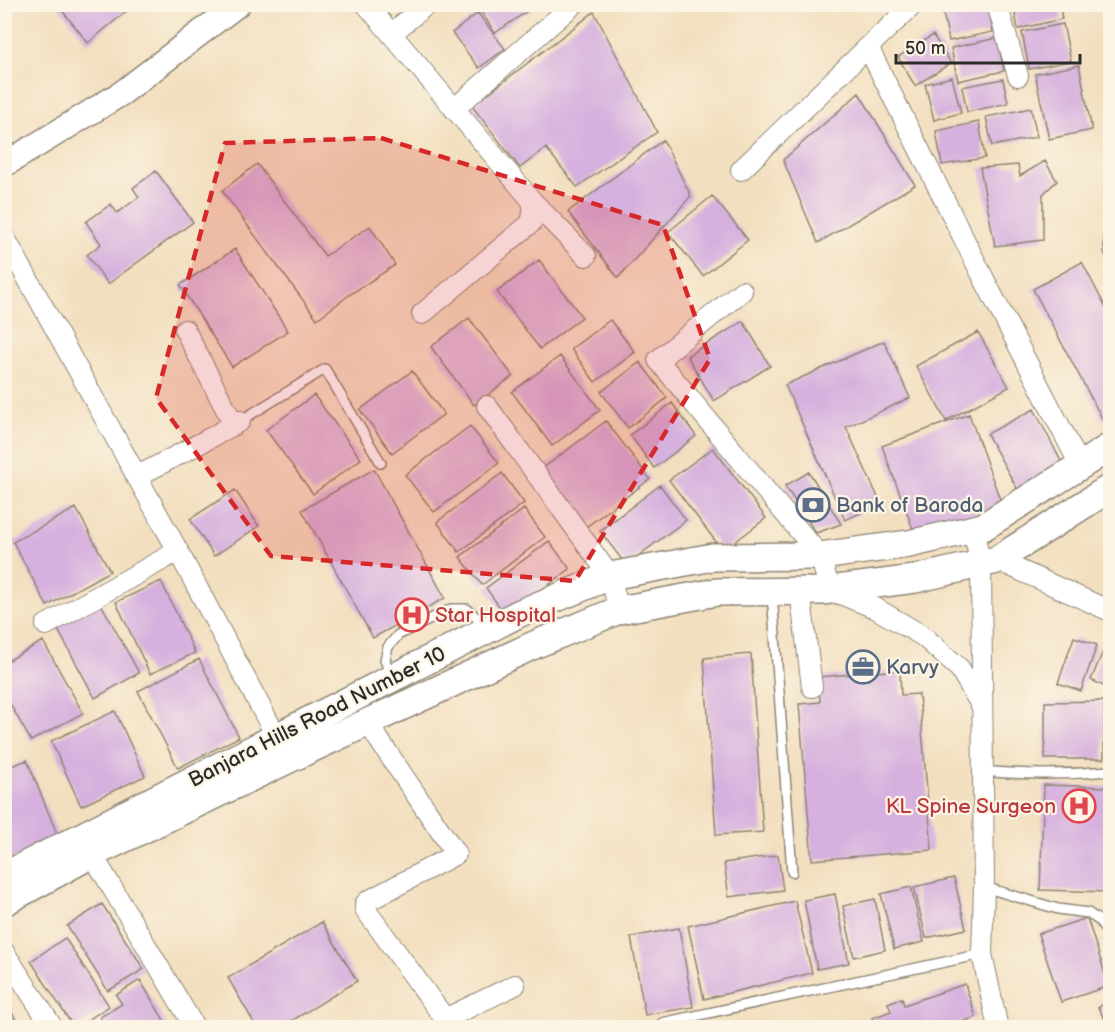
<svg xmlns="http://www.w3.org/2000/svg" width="1115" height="1032" viewBox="0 0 1115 1032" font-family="'Balsamiq Sans',sans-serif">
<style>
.building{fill:#d6b0de}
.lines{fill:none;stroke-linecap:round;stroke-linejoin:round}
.service-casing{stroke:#8e8575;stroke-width:12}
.minor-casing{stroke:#8e8575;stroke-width:22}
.tertiary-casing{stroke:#8e8575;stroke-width:27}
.secondary-casing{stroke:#8e8575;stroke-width:30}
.service{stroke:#fff;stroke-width:9}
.minor{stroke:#fff;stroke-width:20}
.tertiary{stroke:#fff;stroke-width:24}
.secondary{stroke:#fff;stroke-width:27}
.marked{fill:#d62828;fill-opacity:0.2;stroke:#d62828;stroke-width:4.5;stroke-dasharray:12 8;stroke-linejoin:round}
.labels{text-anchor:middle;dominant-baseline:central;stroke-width:4.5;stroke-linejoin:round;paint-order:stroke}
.service-label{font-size:21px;fill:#4e5e75;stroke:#fcf5e5;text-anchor:start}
.health-label{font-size:21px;fill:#be3a42;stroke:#fcf5e5;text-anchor:start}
.street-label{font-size:21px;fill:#2b2b2b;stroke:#fcf5e5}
</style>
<rect width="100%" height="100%" fill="#fcf5e5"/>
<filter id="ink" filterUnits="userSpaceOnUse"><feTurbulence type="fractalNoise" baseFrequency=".0167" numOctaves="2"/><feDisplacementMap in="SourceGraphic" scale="12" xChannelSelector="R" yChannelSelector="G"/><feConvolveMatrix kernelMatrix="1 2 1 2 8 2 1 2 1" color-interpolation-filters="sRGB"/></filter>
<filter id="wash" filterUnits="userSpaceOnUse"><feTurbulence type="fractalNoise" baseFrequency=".008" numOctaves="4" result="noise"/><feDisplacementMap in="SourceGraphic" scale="24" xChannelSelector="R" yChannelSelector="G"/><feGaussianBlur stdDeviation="1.35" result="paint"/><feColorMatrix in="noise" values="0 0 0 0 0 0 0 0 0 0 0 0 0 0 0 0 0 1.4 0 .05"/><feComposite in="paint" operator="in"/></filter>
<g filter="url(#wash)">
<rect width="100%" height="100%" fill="#f2dfbf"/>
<g id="blocks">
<path class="building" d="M57,4H135L88,43Z
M476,4H538L495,33Z
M982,4H988L993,32L949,41L943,13Z
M1013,4H1059L1062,19L1018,29Z
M594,12L657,132L577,187L546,148L520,168L472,106Z
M478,13L505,49L479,68L452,33Z
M1063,24L1071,61L1029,69L1022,32Z
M933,35L951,63L915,86L898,57Z
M997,38L1004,71L958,81L951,48Z
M1079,65L1092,130L1049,139L1035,74Z
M952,77L961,113L934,120L925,84Z
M1003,79L1008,103L967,112L962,87Z
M859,93L915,185L818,243L783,160Z
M1031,108L1037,137L992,146L986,117Z
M979,122L985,158L942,165L936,131Z
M663,140L691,196L618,278L568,212Z
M1045,161L1057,181L1043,194V240L995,246L980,168L1018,165L1020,176Z
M257,164L325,256L370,226L395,265L352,293L317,319L222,191Z
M156,171L193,222L108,284L87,255L101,244L86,222L111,204L117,213L139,197L133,188Z
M712,196L748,240L703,276L668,232Z
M235,249L288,331L232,367L180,285Z
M539,260L582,317L540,349L497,292Z
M1082,262L1110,316V416L1103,420L1033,289Z
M469,318L513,376L474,405L431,347Z
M610,320L635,352L595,382L571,349Z
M743,321L770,366L714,401L687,356Z
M978,332L1009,387L946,421L916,366Z
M884,341L910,398L846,427L881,504L845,520L785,385Z
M560,356L600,410L552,446L512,392Z
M640,362L667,398L628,428L601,392Z
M412,371L444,414L392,453L360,410Z
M314,395L361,459L313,494L266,430Z
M672,403L696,436L654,468L630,435Z
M1034,409L1064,467L1019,492L987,434Z
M969,414L1002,505L916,537L882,446Z
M606,421L650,479L586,527L542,469Z
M470,426L499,463L434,512L405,475Z
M713,448L766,518L723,551L669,480Z
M374,469L445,598L373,638L302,510Z
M809,472L841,524L816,533L785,486Z
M502,473L524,503L459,552L437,522Z
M660,485L686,520L626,565L600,531Z
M235,490L259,526L214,556L190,519Z
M76,508L110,571L47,606L13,542Z
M524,509L545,537L482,585L460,557Z
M549,541L570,569L506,616L486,588Z
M161,581L195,653L150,674L116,602Z
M100,602L139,673L95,698L56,626Z
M1074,637L1097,645L1081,691L1058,683Z
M43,641L83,713L31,741L4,693V663Z
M1105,647L1110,649V689L1091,680Z
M751,654L763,832L716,835L704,658Z
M199,659L239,737L178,768L138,691Z
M900,670L901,695L919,694L932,850L812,860L799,704L820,702L818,677Z
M1104,701V759H1045V702Z
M115,711L145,776L81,806L51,741Z
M27,760L60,841L4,864V769Z
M1044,785L1110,787V892L1040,890Z
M778,855L783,890L729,897L724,863Z
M954,878L966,929L926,938L914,887Z
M911,887L924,942L894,949L881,894Z
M835,894L849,963L817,969L804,900Z
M875,899L885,950L854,957L843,906Z
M795,901L812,973L704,999L688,926Z
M102,904L144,969L108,991L67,926Z
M1087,918L1109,986L1061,1002L1038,934Z
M322,922L357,981L280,1028H257L228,978Z
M679,928L693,1007L645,1015L631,937Z
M65,938L109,1006L76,1028H74L31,961Z
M140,980L168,1027L106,1028L100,1017L122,1004L116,995Z
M965,984L976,1017L945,1028H875L872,1018L891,1011L888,1003L902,998L904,1005Z
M1110,999V1027L1098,1008Z
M4,1000L21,1028H4Z"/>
</g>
</g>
<g filter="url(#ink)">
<use href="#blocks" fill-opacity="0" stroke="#8e8575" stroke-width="1.5"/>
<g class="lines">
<g class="service-casing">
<path id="service" d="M1110,181L1109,250L1110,253
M240,421L325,369L381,463
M772,594L792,872
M391,676L385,660L388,647L398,635L451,609H467L478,619L486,628
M982,771C1025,775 1067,775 1110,771
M984,887L1058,909L1088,913L1100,921L1110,937
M662,1023L982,954"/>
</g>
<g class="minor-casing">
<path id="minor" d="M366,4L533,202L586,256
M914,4L868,47L984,279L1080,465
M997,4L1018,76
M391,34L427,4
M454,109L574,4
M741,170L868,47
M4,236L178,551L277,738
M742,291L658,360L820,556L830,590L875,608L923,636L960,669L982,707
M422,314L531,223L533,214V202
M185,330L234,425
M487,406L610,576L619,610
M136,477L214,436L240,421
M973,530L981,564L984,887L982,954L998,1028
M997,560L1110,611
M800,591L812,687
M46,625L178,551
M368,722L379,740L456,854L368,901L365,904V909L445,1019L515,985
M92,854L195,1028
M4,952L53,1028"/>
</g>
<g class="tertiary-casing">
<path id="tertiary" d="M4,165L122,93L238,4"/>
</g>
<g class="secondary-casing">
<path id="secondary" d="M4,876L520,613L610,576L713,557L820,556L909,544L983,527L1110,447
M4,902L92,854L287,760L534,645L619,610L717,592L822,591L915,579L997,560L1110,488"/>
</g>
<use href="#service" class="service"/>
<use href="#minor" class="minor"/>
<use href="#tertiary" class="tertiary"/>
<use href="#secondary" class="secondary"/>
</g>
</g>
<path class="marked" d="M381,138L663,225L710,359L575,581L271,556L156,398L225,143Z"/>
<defs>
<g id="bank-ring" transform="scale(1.725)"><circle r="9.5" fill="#fcf5e5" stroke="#5c6f8a" stroke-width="1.5"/><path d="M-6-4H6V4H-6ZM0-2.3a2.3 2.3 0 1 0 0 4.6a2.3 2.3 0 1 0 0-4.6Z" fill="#5c6f8a"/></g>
<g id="hospital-ring" transform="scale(1.725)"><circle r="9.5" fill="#fcf5e5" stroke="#e0444e" stroke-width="1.5"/><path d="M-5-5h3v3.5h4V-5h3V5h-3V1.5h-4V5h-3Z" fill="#e0444e"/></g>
<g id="office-ring" transform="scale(1.725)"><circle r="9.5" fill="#fcf5e5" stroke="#5c6f8a" stroke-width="1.5"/><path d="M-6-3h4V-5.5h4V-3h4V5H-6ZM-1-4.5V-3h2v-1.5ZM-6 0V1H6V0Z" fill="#5c6f8a"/></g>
</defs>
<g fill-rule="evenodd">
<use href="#bank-ring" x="813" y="505"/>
<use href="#hospital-ring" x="412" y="615"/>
<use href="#office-ring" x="863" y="667"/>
<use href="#hospital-ring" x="1079" y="806"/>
</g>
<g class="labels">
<g class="service-label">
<text x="836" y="505">Bank of Baroda</text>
<text x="886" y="667">Karvy</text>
</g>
<g class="health-label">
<text x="435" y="615">Star Hospital</text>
<text x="1056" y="806" text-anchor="end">KL Spine Surgeon</text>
</g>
<g class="street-label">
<text transform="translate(317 717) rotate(-27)">Banjara Hills Road Number 10</text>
</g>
</g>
<rect width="1115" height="1032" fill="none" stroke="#fcf5e5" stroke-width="24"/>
<path d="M896 54v9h184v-9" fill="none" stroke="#2b2b2b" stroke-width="3"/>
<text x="905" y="54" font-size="18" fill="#2b2b2b" stroke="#fcf5e5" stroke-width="4.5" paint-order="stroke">50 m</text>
</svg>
